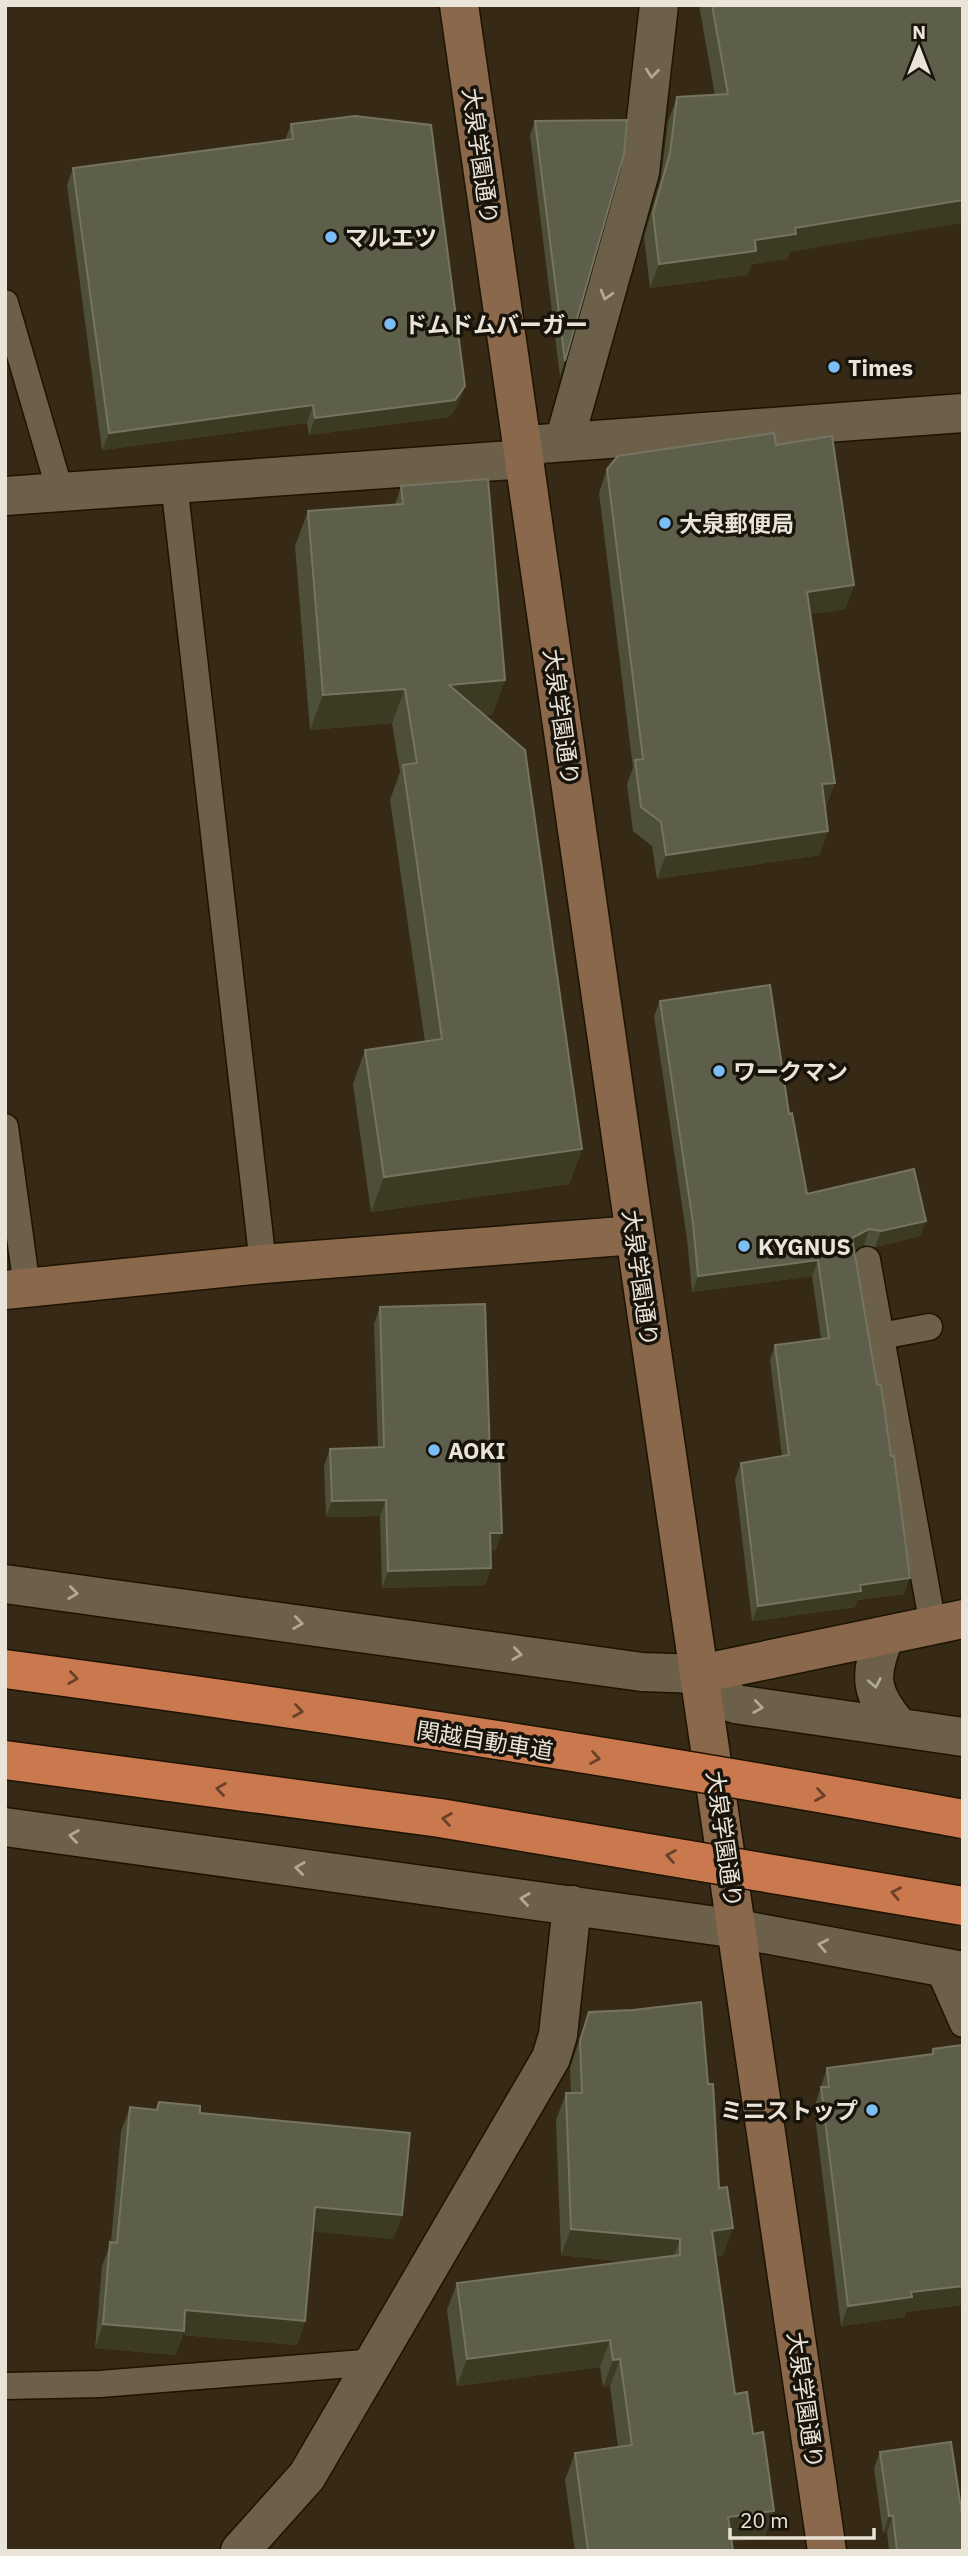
<svg xmlns="http://www.w3.org/2000/svg" width="968" height="2556" viewBox="0 0 968 2556" font-family="'IBM Plex Sans','Noto Sans JP',sans-serif">
<style>
.lines{fill:none;stroke-linecap:round;stroke-linejoin:round}
.lane-casing{stroke:#1d1301;stroke-width:29}
.street-casing{stroke:#1d1301;stroke-width:41}
.secondary-casing{stroke:#1d1301;stroke-width:41}
.lane{stroke:#6d604a;stroke-width:26}
.street{stroke:#6d604a;stroke-width:38}
.secondary{stroke:#89684b;stroke-width:38}
.highway-bridge-casing{stroke:#1d1301;stroke-width:41;stroke-linecap:butt}
.highway-bridge{stroke:#ca794e;stroke-width:38}
.wall{fill:#4d4f39}
.shaded-wall{fill:#3d3a24}
.building{fill:#5e5f4a;stroke:#747460;stroke-width:2}
.oneway{stroke:#b2a898}
.oneway2{stroke:#694129}
.poi-dot{fill:#7abef8;stroke:#19140b;stroke-width:2.5}
.labels{text-anchor:middle;dominant-baseline:central;stroke-width:7;stroke-linejoin:round;paint-order:stroke}
.street-label{font-size:23px;fill:#eae3d7;stroke:#19140b}
.poi-label{font-size:23px;font-weight:bold;fill:#eae3d7;stroke:#19140b;text-anchor:start}
</style>
<rect width="100%" height="100%" fill="#362a16"/>
<g class="lines">
<g class="lane-casing">
<path id="lane" d="M5,303L60,491
M174,483L263,1264
M5,1127L27,1288
M867,1260L933,1626
M881,1336L929,1327
M938,1967L963,2024
M5,2386L100,2384L376,2362"/>
</g>
<g class="street-casing">
<path id="street" d="M564,442L640,172L659,5
M540,444L963,413
M5,496L526,459
M5,1584L642,1672L700,1674L735,1704L963,1737
M885,1636C868,1676 870,1693 898,1726
M5,1827L738,1929L963,1971
M240,2551L307,2476L551,2058L558,2035L572,1905"/>
</g>
<g class="secondary-casing">
<path id="secondary" d="M459,5L635,1235L827,2551
M5,1290L263,1264L635,1235
M700,1674L963,1619"/>
</g>
<use href="#lane" class="lane"/>
<use href="#street" class="street"/>
<use href="#secondary" class="secondary"/>
<g class="highway-bridge-casing">
<path id="highway-bridge" d="M5,1669C325,1712 645,1760 963,1819
M5,1760L440,1818L963,1906"/>
</g>
<use href="#highway-bridge" class="highway-bridge"/>
</g>
<path class="wall" d="M699,5H963L790,252L787,259L752,264L747,275L650,288L644,237L661,178L668,122L677,97L715,95Z
M535,121L565,361L560,376L530,135Z
M291,124L459,403L449,417L309,435L307,423L102,450L67,185L73,168L285,140Z
M776,445L854,585L845,609L810,614L826,807H825L820,855L657,879L652,846L633,831L627,784L633,768L599,493L607,469Z
M401,486L505,680L492,715H485L582,1149L569,1184L371,1212L353,1084L365,1050L425,1042L390,800L400,772L392,723L310,730L295,546L308,511L395,505Z
M660,1001L789,1114L807,1194L926,1221L920,1236L875,1247L864,1245L854,1250L904,1594L857,1600L855,1607L752,1621L735,1479L741,1463L782,1456L770,1360L775,1345L821,1339L812,1276L692,1292L687,1239L654,1016Z
M380,1307L490,1456L496,1550H490L491,1568L485,1585L382,1588L380,1516L326,1517L324,1466L330,1449L378,1448L374,1324Z
M589,2012L723,2255L716,2256L735,2394L753,2434L774,2511L764,2538L732,2542L733,2551H575L565,2480L575,2453L618,2447L610,2386L603,2387L600,2367L457,2386L447,2310L457,2283L626,2262L561,2255L556,2120L566,2093H571L570,2068Z
M963,2045V2305L906,2312L905,2317L841,2326L814,2108L827,2068L931,2054L933,2049Z
M159,2102L200,2113L402,2215L393,2239L313,2231L305,2321L297,2345L183,2335L175,2355L95,2348L102,2266L111,2242L121,2131L130,2107L156,2110Z
M880,2452L963,2551H889L887,2532L883,2533L874,2468Z"/>
<path class="shaded-wall" d="M617,5H635V7Z
M963,200V223L790,252L787,259L752,264L747,275L650,288L659,264L755,240L795,228Z
M465,386L459,403L449,417L309,435L315,418Z
M313,405L307,423L102,450L109,433Z
M854,585L845,609L798,616L807,592Z
M505,680L492,715L436,719L449,685Z
M405,689L392,723L310,730L323,695Z
M835,783L826,807L813,808L822,784Z
M828,831L820,855L657,879L666,855Z
M582,1149L569,1184L371,1212L384,1177Z
M926,1221L920,1236L875,1247L881,1231Z
M869,1229L864,1245L846,1254L852,1238Z
M818,1260L812,1276L692,1292L698,1276Z
M386,1500L380,1516L326,1517L332,1501Z
M490,1533H502L496,1550H484Z
M491,1568L485,1585L382,1588L388,1571Z
M910,1578L904,1594L857,1600L855,1607L752,1621L758,1606L860,1585Z
M315,2207L402,2215L393,2239L307,2231Z
M733,2228L723,2255L702,2258L712,2231Z
M571,2229L680,2239L670,2266L561,2255Z
M963,2286V2305L906,2312L905,2317L841,2326L848,2306L911,2292Z
M185,2310L305,2321L297,2345L183,2335L175,2355L95,2348L103,2324Z
M610,2340L600,2367L457,2386L467,2359Z
M620,2359L610,2386L603,2387L613,2360Z
M774,2511L764,2538L719,2544L728,2517Z
M889,2516H893L887,2532L883,2533Z"/>
<path class="building" d="M712,5H963V200L795,228L796,234L755,240L756,251L659,264L653,213L670,153L677,97L728,94Z
M355,116L431,125L465,386L455,400L315,418L313,405L109,433L73,168L293,139L291,124Z
M627,120L624,154L565,361L535,121Z
M774,433L776,445L832,436L854,585L807,592L835,783L822,784L828,831L666,855L661,822L641,807L635,760L643,759L607,469L618,456Z
M488,479L505,680L449,685L525,750L582,1149L384,1177L365,1050L442,1039L403,765L417,763L405,689L323,695L308,511L403,504L401,486Z
M770,985L789,1114L792,1113L807,1194L914,1169L926,1221L881,1231L869,1229L852,1238L877,1385H881L891,1456H894L910,1578L860,1585L861,1591L758,1606L741,1463L789,1455L775,1345L829,1338L818,1260L698,1276L693,1223L660,1001Z
M485,1304L490,1456H499L502,1533H490L491,1568L388,1571L386,1500L332,1501L330,1449L384,1447L380,1307Z
M701,2002L708,2084H713L719,2188L727,2187L733,2228L712,2231L735,2394L747,2392L753,2434L763,2432L774,2511L728,2517L733,2551H588L575,2453L632,2445L620,2359L613,2360L610,2340L467,2359L457,2283L680,2255V2239L571,2229L566,2093H582L580,2041L589,2012L633,2010Z
M963,2045V2286L911,2292L912,2297L848,2306L821,2087H829L827,2068L933,2054V2049Z
M159,2102L200,2106V2113L410,2133L402,2215L315,2207L305,2321L185,2310L184,2331L103,2324L110,2242L117,2243L130,2107L157,2110Z
M951,2442L963,2521V2551H897L893,2516H889L880,2452Z"/>
<defs><path id="oneway-chevron" d="M-2-3.5L2.5 0L-2 3.5" fill="none" stroke-width="1.6" stroke-linecap="round" stroke-linejoin="round" transform="scale(1.75)"/></defs>
<g class="oneway">
<use href="#oneway-chevron" transform="translate(652 73) rotate(96)"/>
<use href="#oneway-chevron" transform="translate(606 295) rotate(106)"/>
<use href="#oneway-chevron" transform="translate(73 1593) rotate(8)"/>
<use href="#oneway-chevron" transform="translate(298 1623) rotate(8)"/>
<use href="#oneway-chevron" transform="translate(517 1654) rotate(8)"/>
<use href="#oneway-chevron" transform="translate(875 1683) rotate(79)"/>
<use href="#oneway-chevron" transform="translate(758 1707) rotate(8)"/>
<use href="#oneway-chevron" transform="translate(74 1836) rotate(-172)"/>
<use href="#oneway-chevron" transform="translate(300 1868) rotate(-172)"/>
<use href="#oneway-chevron" transform="translate(525 1899) rotate(-172)"/>
<use href="#oneway-chevron" transform="translate(823 1945) rotate(-169)"/>
</g>
<g class="oneway2">
<use href="#oneway-chevron" transform="translate(73 1678) rotate(8)"/>
<use href="#oneway-chevron" transform="translate(298 1711) rotate(9)"/>
<use href="#oneway-chevron" transform="translate(595 1758) rotate(9)"/>
<use href="#oneway-chevron" transform="translate(221 1789) rotate(-172)"/>
<use href="#oneway-chevron" transform="translate(820 1795) rotate(9)"/>
<use href="#oneway-chevron" transform="translate(447 1819) rotate(-171)"/>
<use href="#oneway-chevron" transform="translate(671 1856) rotate(-171)"/>
<use href="#oneway-chevron" transform="translate(896 1893) rotate(-169)"/>
</g>
<g class="poi-dot">
<circle cx="331" cy="237" r="7"/>
<circle cx="390" cy="324" r="7"/>
<circle cx="834" cy="367" r="7"/>
<circle cx="665" cy="523" r="7"/>
<circle cx="719" cy="1071" r="7"/>
<circle cx="744" cy="1246" r="7"/>
<circle cx="434" cy="1450" r="7"/>
<circle cx="872" cy="2110" r="7"/>
</g>
<g class="labels">
<g class="street-label">
<text transform="translate(481 156) rotate(82)">大泉学園通り</text>
<text transform="translate(562 717) rotate(82)">大泉学園通り</text>
<text transform="translate(641 1278) rotate(82)">大泉学園通り</text>
<text transform="translate(485 1740) rotate(9)">関越自動車道</text>
<text transform="translate(725 1839) rotate(82)">大泉学園通り</text>
<text transform="translate(806 2400) rotate(82)">大泉学園通り</text>
</g>
<g class="poi-label">
<text x="345" y="237">マルエツ</text>
<text x="404" y="324">ドムドムバーガー</text>
<text x="848" y="367">Times</text>
<text x="679" y="523">大泉郵便局</text>
<text x="733" y="1071">ワークマン</text>
<text x="758" y="1246">KYGNUS</text>
<text x="448" y="1450">AOKI</text>
<text x="858" y="2110" text-anchor="end">ミニストップ</text>
</g>
</g>
<rect width="968" height="2556" fill="none" stroke="#eae3d7" stroke-width="14"/>
<g transform="translate(919 49)" stroke="#19140b" stroke-width="5" paint-order="stroke">
<path d="M0-5L12 26L0 18L-12 26Z" fill="#eae3d7"/>
<text y="-10" font-size="19" font-weight="bold" text-anchor="middle" fill="#eae3d7">N</text>
</g>
<path d="M730 2528v10h144v-10" fill="none" stroke="#eae3d7" stroke-width="3.5"/>
<text x="740" y="2528" font-size="21" fill="#eae3d7" stroke="#19140b" stroke-width="5" paint-order="stroke">20 m</text>
</svg>
